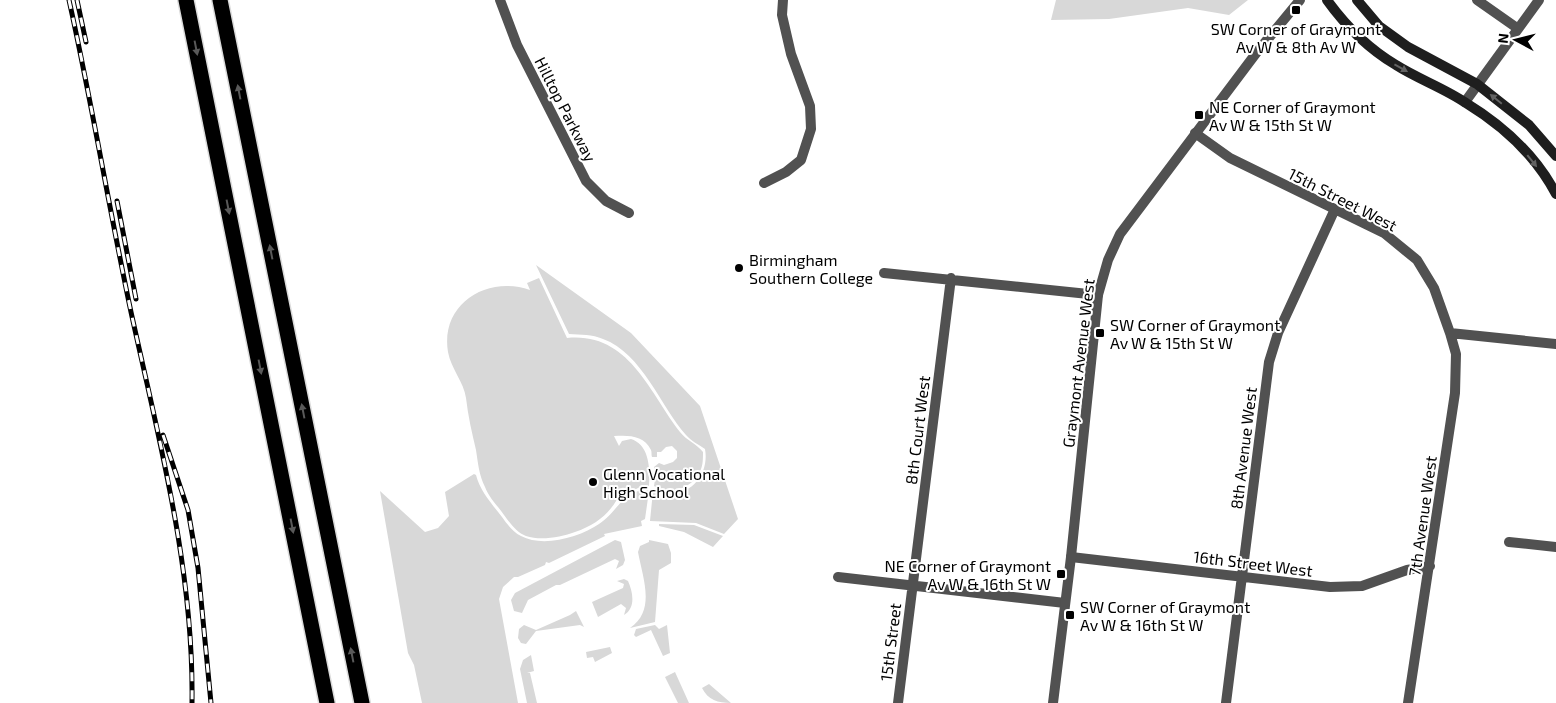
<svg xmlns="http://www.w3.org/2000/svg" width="1556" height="703" viewBox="0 0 1556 703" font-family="'Exo 2',sans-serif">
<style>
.green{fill:#d8d8d8}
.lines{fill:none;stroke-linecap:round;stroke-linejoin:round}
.motorway-casing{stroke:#dbdbdb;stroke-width:18}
.minor{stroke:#515151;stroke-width:10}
.tertiary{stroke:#515151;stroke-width:10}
.secondary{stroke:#1e1e1e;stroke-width:10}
.motorway{stroke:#000;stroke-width:15}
.rail-casing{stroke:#000;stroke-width:5}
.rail{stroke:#fff;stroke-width:3;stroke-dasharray:9;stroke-linecap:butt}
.oneway{fill:#595959}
.oneway2{fill:#626262}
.poi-dot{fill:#000;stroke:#fff;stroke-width:2}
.labels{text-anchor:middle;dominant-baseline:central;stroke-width:4;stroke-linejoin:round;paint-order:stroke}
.poi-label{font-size:16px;fill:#000;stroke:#fff;text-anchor:start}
.street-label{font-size:16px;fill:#000;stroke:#fff}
</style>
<rect width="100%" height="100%" fill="#fff"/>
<path class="green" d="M1056,0H1248L1229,15L1188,8L1109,19L1051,20Z
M536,265L631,333L700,406L738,519L724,534L696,523L650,521L653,491C659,490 665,494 672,494C695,492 709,471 705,449C698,444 691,441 686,435C661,407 642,353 603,339C592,334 581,335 569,334Z
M539,278L567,338C629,332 649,392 680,432C686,440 697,444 703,452C703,460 703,468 698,475C690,489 667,496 654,486L656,473L654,467L659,463L664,465L673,462L677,458V451L672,446L666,447L661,452H657V457H652C651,455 652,452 651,450C644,435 628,435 614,436L619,446L622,441L631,439C650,445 650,470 649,486L638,488L626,494L623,487C614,510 599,524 575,532C561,537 541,541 526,536C517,533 510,523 504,515C498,506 489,498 485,487C479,475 478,463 476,450C472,433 468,416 466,398C464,382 451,369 448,352C440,304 487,275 530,290L527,283Z
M474,474L476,475C480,491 492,504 502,517C507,524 513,532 521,536C543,548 580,537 599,524C618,511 618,497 644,489L649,491L645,519L641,521L642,526L604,534L605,536L549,563L546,562L545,565L518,577H514L503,587L499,599L518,703H422L414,665L408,653L380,491L425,532L438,528L449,516L445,492Z
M659,524L694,525L723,536L713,547L684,532L659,526Z
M615,540L621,542L625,560L623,565L616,569L619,561L615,559L560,585H556L528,600L522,613L514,611L511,600L515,593Z
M649,540L668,544L671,553V563L659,570L655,622L630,628C656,610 643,579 638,552L640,546L649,542Z
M624,579L628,581C633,592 636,608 624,615L626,608L621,604L598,617L592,602L623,588L624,584L617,581Z
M576,611L584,627L580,625L536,631L526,644L521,643L518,638L519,629L524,625L536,630L570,615Z
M655,625L659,629L667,625L670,653L663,656L651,630L636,637L634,635L636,629Z
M610,647L612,653L595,662L593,657L587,658L586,652Z
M531,655L534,671L527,673H530L537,703H527L520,669L523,660Z
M675,672L689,703H678L665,677Z
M709,684L731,703C718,703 708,700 702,688Z"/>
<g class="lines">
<g class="motorway-casing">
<path id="motorway" d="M186,0L327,703
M220,0L362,703"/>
</g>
<path class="minor" d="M500,0L517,45L586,181L606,201L629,213
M1477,0L1517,28
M1465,102L1539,0
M1195,133L1230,158L1384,233L1417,260L1434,288L1450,333L1456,354L1455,393L1408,703
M764,183L786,172L801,160L811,129L810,106L791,54L782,15L783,0
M884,273L1098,295
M1450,333L1556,344
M1509,542L1556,547
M1071,557L1330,587L1362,586L1407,570L1430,566
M838,577L1065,603
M898,703L951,278
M1226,703L1269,362L1278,333L1335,209"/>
<path class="tertiary" d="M1053,703L1071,557L1098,295L1108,260L1120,234L1257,52L1300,0"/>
<path class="secondary" d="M1327,0C1345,25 1369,49 1396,65C1418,79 1444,88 1466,103C1502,125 1536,156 1556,194
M1357,0L1379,26L1408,47L1477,84L1529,125L1556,156"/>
<use href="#motorway" class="motorway"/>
<g class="rail-casing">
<path id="rail" d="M69,0C92,104 109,208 131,312C159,440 194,570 192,703
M77,0L86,42
M117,201L136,299
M163,435L188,510L198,568L211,703"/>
</g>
<use href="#rail" class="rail"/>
</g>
<defs><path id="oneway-solid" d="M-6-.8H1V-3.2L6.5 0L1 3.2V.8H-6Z" transform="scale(1.25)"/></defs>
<g class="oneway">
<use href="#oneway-solid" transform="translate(196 48) rotate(79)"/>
<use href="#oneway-solid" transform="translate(239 92) rotate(-101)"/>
<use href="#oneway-solid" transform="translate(228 207) rotate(79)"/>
<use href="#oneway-solid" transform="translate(271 252) rotate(-101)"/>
<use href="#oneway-solid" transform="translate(260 367) rotate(79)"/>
<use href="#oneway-solid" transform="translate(303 411) rotate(-101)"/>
<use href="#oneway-solid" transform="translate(292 526) rotate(79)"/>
<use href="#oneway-solid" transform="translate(352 655) rotate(-101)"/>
</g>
<g class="oneway2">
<use href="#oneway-solid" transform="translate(1401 68) rotate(29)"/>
<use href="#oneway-solid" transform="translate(1496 99) rotate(-141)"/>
<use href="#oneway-solid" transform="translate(1532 161) rotate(51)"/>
</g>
<g class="poi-dot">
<rect x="1291" y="5" width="10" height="10" rx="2.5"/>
<rect x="1194" y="110" width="10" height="10" rx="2.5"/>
<circle cx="739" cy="268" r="5"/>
<rect x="1095" y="328" width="10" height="10" rx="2.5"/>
<circle cx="593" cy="482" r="5"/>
<rect x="1056" y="569" width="10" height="10" rx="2.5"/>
<rect x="1065" y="610" width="10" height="10" rx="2.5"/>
</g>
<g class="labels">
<g class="poi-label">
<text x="1296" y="28" text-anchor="middle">SW Corner of Graymont<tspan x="1296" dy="18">Av W &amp; 8th Av W</tspan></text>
<text x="1209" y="106">NE Corner of Graymont<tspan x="1209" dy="18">Av W &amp; 15th St W</tspan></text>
<text x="749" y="259">Birmingham<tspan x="749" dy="18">Southern College</tspan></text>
<text x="1110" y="324">SW Corner of Graymont<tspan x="1110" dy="18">Av W &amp; 15th St W</tspan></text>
<text x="603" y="473">Glenn Vocational<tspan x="603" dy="18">High School</tspan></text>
<text x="1051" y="565" text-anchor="end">NE Corner of Graymont<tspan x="1051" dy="18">Av W &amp; 16th St W</tspan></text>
<text x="1080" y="606">SW Corner of Graymont<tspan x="1080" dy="18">Av W &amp; 16th St W</tspan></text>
</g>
<g class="street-label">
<text transform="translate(566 109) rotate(63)">Hilltop Parkway</text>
<text transform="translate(1343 199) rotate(27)">15th Street West</text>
<text transform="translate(1078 363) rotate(-83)">Graymont Avenue West</text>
<text transform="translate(917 430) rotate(-83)">8th Court West</text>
<text transform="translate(1243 448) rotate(-83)">8th Avenue West</text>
<text transform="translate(1422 516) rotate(-82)">7th Avenue West</text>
<text transform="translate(1253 563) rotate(7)">16th Street West</text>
<text transform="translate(890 642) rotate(-83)">15th Street</text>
</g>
</g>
<g transform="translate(1516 40) rotate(277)" stroke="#ffffff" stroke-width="4" paint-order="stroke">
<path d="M0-4L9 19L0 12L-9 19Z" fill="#000000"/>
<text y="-8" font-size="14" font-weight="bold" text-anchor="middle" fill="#000000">N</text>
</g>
</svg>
